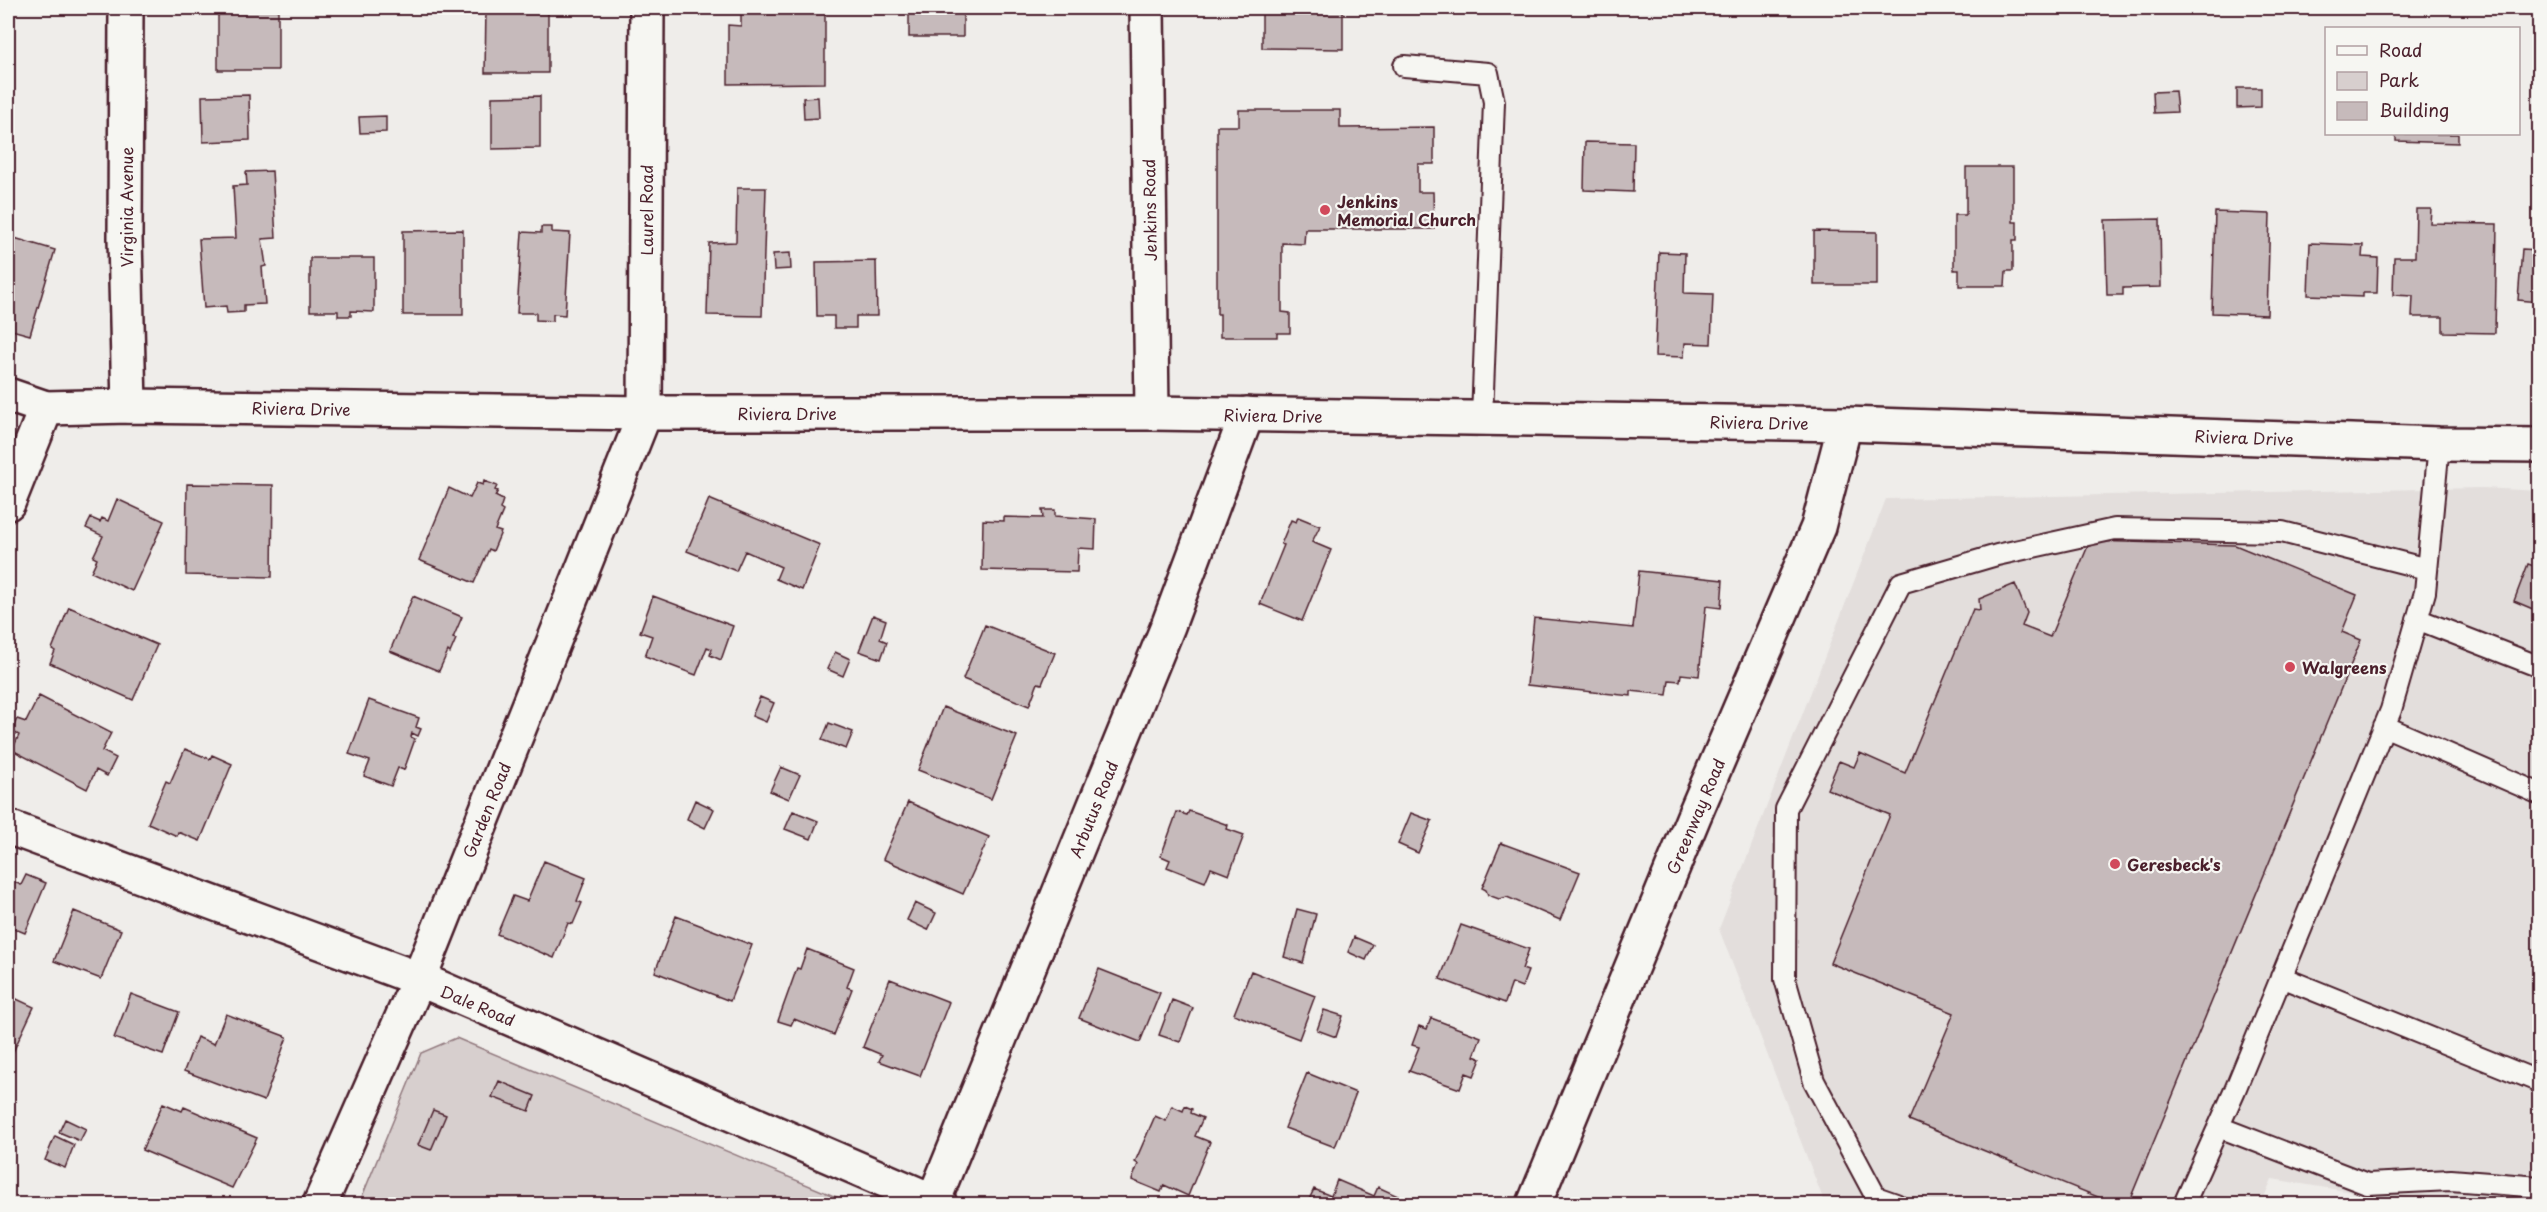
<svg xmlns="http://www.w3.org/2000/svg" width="2547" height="1212" viewBox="0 0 2547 1212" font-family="'Playpen Sans',sans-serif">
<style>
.built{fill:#e3dedc}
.green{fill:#d7cfce;stroke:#90777c;stroke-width:1.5}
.building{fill:#c6babb;stroke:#4a1f2b;stroke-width:1.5}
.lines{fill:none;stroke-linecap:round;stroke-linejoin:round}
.service-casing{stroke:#4a1f2b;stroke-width:24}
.minor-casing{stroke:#4a1f2b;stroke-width:38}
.tertiary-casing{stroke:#4a1f2b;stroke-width:38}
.service{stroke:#f6f6f2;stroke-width:20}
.minor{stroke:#f6f6f2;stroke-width:33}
.tertiary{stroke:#f6f6f2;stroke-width:33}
.poi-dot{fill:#d1495b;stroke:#f6f6f2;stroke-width:2}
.labels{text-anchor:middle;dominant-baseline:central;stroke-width:4.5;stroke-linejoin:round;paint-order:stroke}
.poi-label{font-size:16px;font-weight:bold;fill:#4a1f2b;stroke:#f6f6f2;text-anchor:start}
.street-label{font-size:16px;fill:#4a1f2b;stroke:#f6f6f2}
</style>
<rect width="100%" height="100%" fill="#efedea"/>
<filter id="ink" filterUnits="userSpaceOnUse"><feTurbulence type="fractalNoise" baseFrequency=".0167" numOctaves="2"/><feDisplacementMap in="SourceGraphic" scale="12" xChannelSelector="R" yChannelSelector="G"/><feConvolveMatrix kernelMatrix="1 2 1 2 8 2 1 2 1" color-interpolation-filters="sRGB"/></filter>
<g filter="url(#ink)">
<path class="built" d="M2483,488L2539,491V1204H2425L2272,1179L2261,1204H1825L1719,929L1886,499Z"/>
<path class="green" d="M456,1038L853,1204H359L421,1053Z"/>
<path class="building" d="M218,8H278V70H218Z
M396,8H418V10L396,12Z
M486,8H548V73H485Z
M741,8H825V83L728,84V25L741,26Z
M909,8H963V37H909Z
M1262,8H1343V49L1262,48Z
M2237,88H2261V107L2237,108Z
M2175,91L2177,112L2154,113L2153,92Z
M249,95L250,140L203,142L202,96Z
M540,96V148L492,149V97Z
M818,97L819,118L804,119L803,98Z
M1239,110H1340V128L1434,127V164H1418V192H1433L1434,229H1305L1304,244L1282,243V312L1290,313V333H1277V337H1220V314H1217V126H1239Z
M386,116V132L360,133L359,117Z
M2396,134H2458V143L2396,141Z
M1585,142L1634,143L1633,192L1584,190Z
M1966,167H2013V222H2017V240H2013V271H2006L2005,286H1959V270H1954V215H1966Z
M272,171L276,238L262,239L266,266L262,267L265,304L244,305V312L227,313L226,306L204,308L199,239L236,238L233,186L247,185L246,172Z
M737,188H766L762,316L707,315L709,243L736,242Z
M2416,209H2431L2430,223L2497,224L2495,333L2443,332V317H2412L2413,296L2393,295L2394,257H2415Z
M2215,212L2270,214L2267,315L2212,313Z
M2160,219L2161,287L2123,288V295H2107L2105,220Z
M541,227H552V232L570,233L565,315L553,314V321L536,320V313H517L522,232L541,233Z
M463,230V315H403V231Z
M1814,231L1877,232V285H1814Z
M11,237L55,250L30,335L8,329V251Z
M2310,243L2363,245L2362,257L2378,258L2377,293H2363V297L2308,295Z
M2522,249L2540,250V302L2518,300Z
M1659,252L1685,253L1684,293L1713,294L1711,344L1685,343L1684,357L1655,356Z
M790,253L791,269L774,270L773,254Z
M310,258H374V312L351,311V316H338V311H310Z
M876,261L877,316H856V328H834V316H817L816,262Z
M484,481L497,486L495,490L498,491L495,496L503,500L500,509L503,511L495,530L501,532L493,551L489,549L474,583L419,560L449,488L470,498L477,483L483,485Z
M187,484L273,485L272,577L186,575Z
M117,499L164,521L132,591L91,572L97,559L93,557L103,536L86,528L91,518L100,522L102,518L108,521Z
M709,499L820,545L802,590L776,579L781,567L745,551L736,571L687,551Z
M1042,510H1055V516L1096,519L1095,549L1078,548L1077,572L982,570L983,520L1004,521V517L1043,518Z
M1298,517L1320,526L1312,542L1331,550L1302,621L1260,604L1284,545L1281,544L1291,520L1296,522Z
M2090,541L2235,545L2357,595L2342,632L2361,640L2128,1204H2115L1909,1120L1954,1013L1830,963L1890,815L1827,789L1839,761L1854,767L1860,753L1905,773L1973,609L1980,610L1979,599L2015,584L2027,613L2022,626L2050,637Z
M2528,564L2540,568V612L2514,601Z
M1639,571L1723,580L1721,608L1706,606L1699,676L1681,674L1680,681L1669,680L1667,695L1631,691V696L1527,685L1534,618L1633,628Z
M413,596L462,617L453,638L456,639L450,653L448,651L439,671L390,651Z
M653,596L733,626L721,660L710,655L712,649L707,647L696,675L645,656L652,636L640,632Z
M69,607L157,645L133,700L50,663L55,651L52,649Z
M873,615L886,620L880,639L887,642L881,659L859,651Z
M985,625L1055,653L1042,684L1038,683L1029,706L963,679Z
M835,652L850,659L843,676L827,669Z
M39,696L111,733L102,751L116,758L107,776L96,770L87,789L12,750L19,735L11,731L17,719L26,722Z
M760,697L774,703L766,722L752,716Z
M369,700L419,718L416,727L421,729L418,736L412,733L411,737L415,739L404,770L398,768L391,786L364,776L370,761L349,754Z
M943,707L1017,736L991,799L918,770Z
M829,723L853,732L846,749L822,740Z
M185,749L210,759L212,755L232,764L200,841L178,832L177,836L148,823L166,781L170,783Z
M781,767L800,775L789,799L770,791Z
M695,800L714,809L705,828L687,819Z
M908,802L989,837L963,894L883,859Z
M793,811L818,821L811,839L785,829Z
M1189,811L1228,825L1227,829L1244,835L1229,875L1211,868L1205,882L1167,867L1170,860L1161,856L1177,812L1187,815Z
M1411,813L1432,821L1418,853L1398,844Z
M1501,843L1580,872L1560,920L1507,897L1499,899L1488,895L1486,890L1482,888Z
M544,861L586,878L577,901L582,903L573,924L568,923L554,958L497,934L513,896L527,901Z
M26,875L46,883L25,933L8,926V879L21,885Z
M915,903L936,913L928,930L907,920Z
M1297,909L1316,914L1303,963L1284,957Z
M74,911L121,930L101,979L54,961Z
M676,916L752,945L730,1001L655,972Z
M1461,925L1529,949L1522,969L1528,971L1522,987L1512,983L1505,1003L1440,979Z
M1354,937L1373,945L1366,960L1348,952Z
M807,949L854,968L847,987L852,989L834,1035L794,1019L791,1025L778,1021L797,968L800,969Z
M1099,969L1160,993L1140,1042L1079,1018Z
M1251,971L1315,996L1299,1039L1234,1014Z
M890,979L949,1002L920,1076L879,1061L882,1055L863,1047Z
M131,994L179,1012L163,1055L114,1038Z
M8,995L34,1007L12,1054L8,1052Z
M1172,1000L1193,1008L1180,1042L1159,1035Z
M1324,1010L1343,1016L1336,1037L1317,1030Z
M226,1014L287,1037L264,1101L184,1071L197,1037L214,1044Z
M1431,1018L1481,1037L1474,1056L1481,1059L1474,1076L1466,1073L1460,1089L1409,1071L1419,1047L1412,1045L1419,1026L1427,1029Z
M1307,1073L1356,1093L1335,1147L1285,1128Z
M499,1081L535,1096L529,1111L492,1097Z
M163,1103L182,1111L184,1107L257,1138L232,1188L142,1150Z
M1172,1106L1183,1111L1185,1106L1192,1109L1191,1113L1203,1118L1195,1136L1210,1142L1188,1196L1164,1185L1161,1192L1132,1180L1138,1164L1135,1162L1155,1116L1166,1121Z
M433,1110L446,1115L431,1150L418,1145Z
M65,1119L86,1129L80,1141L59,1132Z
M55,1136L74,1145L65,1168L45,1160Z
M1337,1180L1374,1196L1378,1187L1398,1196L1394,1204H1307L1314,1189L1331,1196Z"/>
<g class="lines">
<g class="service-casing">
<path id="service" d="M1404,66L1488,73L1494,102L1482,418
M2417,619L2540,667
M2384,726L2540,794
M2281,977L2540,1082
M2219,1127L2367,1184L2451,1180L2540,1187
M1896,1204L1876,1197L1814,1081L1785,979L1786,809L1901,583L1997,555L2115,529L2282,532L2427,569
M2184,1204L2235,1090L2391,710L2425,592L2439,444"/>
</g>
<g class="minor-casing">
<path id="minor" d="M126,8L125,238L129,406
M1147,8L1152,413
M8,503L46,408
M8,827L419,979L940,1204
M933,1202L1168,626L1247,414
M320,1204L419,979L645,413L647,8
M1534,1204L1694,816L1818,527L1845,424"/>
</g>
<g class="tertiary-casing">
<path id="tertiary" d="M8,395L46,408L129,406L645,413H1152L1845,424L2439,444L2540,445"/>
</g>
<use href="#service" class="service"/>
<use href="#minor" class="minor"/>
<use href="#tertiary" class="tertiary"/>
</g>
</g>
<g class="poi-dot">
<circle cx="1325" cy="210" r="6"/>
<circle cx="2290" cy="667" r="6"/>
<circle cx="2115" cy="864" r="6"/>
</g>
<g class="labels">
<g class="poi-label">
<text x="1337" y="201">Jenkins<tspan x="1337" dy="18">Memorial Church</tspan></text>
<text x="2302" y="667">Walgreens</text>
<text x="2127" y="864">Geresbeck's</text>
</g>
<g class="street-label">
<text transform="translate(126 207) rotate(-90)">Virginia Avenue</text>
<text transform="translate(646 210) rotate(-90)">Laurel Road</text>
<text transform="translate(1149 210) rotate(-91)">Jenkins Road</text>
<text transform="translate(301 408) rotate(1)">Riviera Drive</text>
<text x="787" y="413">Riviera Drive</text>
<text transform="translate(1273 415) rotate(1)">Riviera Drive</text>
<text transform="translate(1759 422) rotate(1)">Riviera Drive</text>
<text transform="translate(2244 437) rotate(2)">Riviera Drive</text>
<text transform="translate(1093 809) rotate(-68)">Arbutus Road</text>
<text transform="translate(486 810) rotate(-68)">Garden Road</text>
<text transform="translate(1695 816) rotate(-67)">Greenway Road</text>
<text transform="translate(478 1005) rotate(23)">Dale Road</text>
</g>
</g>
<rect width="2547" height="1212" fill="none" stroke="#f6f6f2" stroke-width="30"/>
<rect x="15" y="15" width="2517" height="1182" fill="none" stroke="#4a1f2b" stroke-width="2" filter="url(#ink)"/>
<rect x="2325" y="27" width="195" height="108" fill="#f6f6f2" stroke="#b1a0a2" stroke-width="1.5"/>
<rect x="2337" y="46" width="30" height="9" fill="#f6f6f2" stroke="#b1a0a2" stroke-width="1.5"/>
<text x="2379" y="57" font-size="18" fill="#4a1f2b">Road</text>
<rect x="2337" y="72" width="30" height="18" fill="#d7cfce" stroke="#b1a0a2" stroke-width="1.5"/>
<text x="2379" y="87" font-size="18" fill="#4a1f2b">Park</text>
<rect x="2337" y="102" width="30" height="18" fill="#c6babb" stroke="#b1a0a2" stroke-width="1.5"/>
<text x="2379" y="117" font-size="18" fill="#4a1f2b">Building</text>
</svg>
